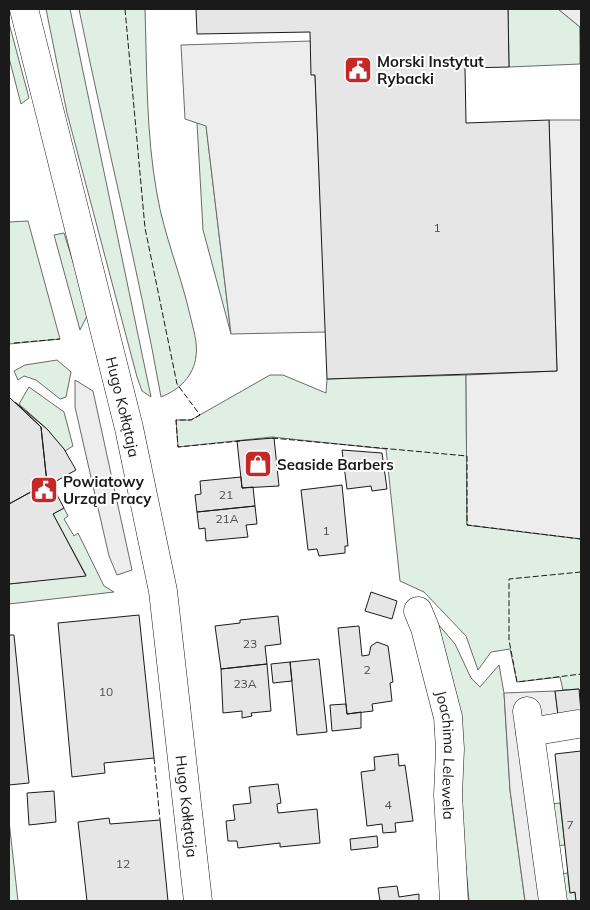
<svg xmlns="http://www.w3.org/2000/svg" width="590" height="910" viewBox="0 0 590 910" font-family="Mulish,sans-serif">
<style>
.green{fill:#e0efe3;stroke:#6a6a6a}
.parking{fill:#ededed;stroke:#6a6a6a}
.building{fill:#e6e6e6;stroke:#1a1a1a}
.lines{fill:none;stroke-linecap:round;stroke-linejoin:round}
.street-casing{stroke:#1a1a1a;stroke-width:29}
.street{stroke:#fff;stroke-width:28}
.fence{stroke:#1a1a1a;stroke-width:1;stroke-dasharray:6 2.5;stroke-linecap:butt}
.labels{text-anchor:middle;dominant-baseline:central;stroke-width:4;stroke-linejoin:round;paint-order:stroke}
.number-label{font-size:12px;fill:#4d4d4d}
.poi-label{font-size:15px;font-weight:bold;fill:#1a1a1a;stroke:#fff;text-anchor:start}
.street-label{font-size:15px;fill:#1a1a1a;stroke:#fff}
</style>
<rect width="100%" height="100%" fill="#fff"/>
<path class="green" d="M46,9H70L151,397L142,391L137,377L67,113Z
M79,9H145C147,70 146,134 157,194C164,235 181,275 190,315C193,328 198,343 196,356C194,376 179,390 161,397C138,267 105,139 79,9Z
M508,9H558L580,27V64L509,67Z
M9,23L29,98L21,104L9,58Z
M197,123L206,125L231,334L203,230Z
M28,221L60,339L9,344V222Z
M64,233L86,303L87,316L80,330L54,235Z
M57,360L71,372L66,397L60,399L36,380L24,376L18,380L14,371L25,365Z
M270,375H283L326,393L327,379L466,375L467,525L581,539V711L579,689L563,690L560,677L517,682L510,649L491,652L478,670L466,636L424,592L400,581L386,449L272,437L178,447L176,420H191Z
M29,387L64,412L73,446L65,451L47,429L19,404Z
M64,508L68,516L64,519L74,536L78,533L104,586L114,592L9,604V584L86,575L53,514Z
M438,624L455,644L471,678L480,687L499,665L504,693L510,790L525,901H469L457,771Z
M560,803L565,845L554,846L550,804Z
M9,821L18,901H9Z
M568,873L570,893L575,892L576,901H562L558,874Z"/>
<path class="parking" d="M558,9H581V64L580,27Z
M311,41L315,75L326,332L231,334L206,126L185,119L181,45Z
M549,120H581V539L467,525L466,375L557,371Z
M75,380L93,391L132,570L117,575L109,556L75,407Z
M555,691L558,715L555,736L545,744L553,901H525L510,790L504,693Z"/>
<path class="building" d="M196,9H508L509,67L465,68L466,123L549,120L557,371L327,379L315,75H311L310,32L197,34Z
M9,397L41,427L47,483L9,504Z
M15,402L47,429L64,449L76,470L51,484L64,508L53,514L86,576L9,584V504L47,483L41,427Z
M274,438L279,486L242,488L237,441Z
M342,450L382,453L387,489L372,491L371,486L347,489Z
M241,477L242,488L253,487L255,506L197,512L195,495L201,494L200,481Z
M342,485L348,546H345V553L319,556L317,549L308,550L301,490Z
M255,506L257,524L246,525L248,537L206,541L205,528L199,529L197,512Z
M371,592L397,601L392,619L365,611Z
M139,615L154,758L104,763L105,773L72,777L58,623Z
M278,616L281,644L265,646L267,664L221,669L215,626L240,623V620Z
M359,626L362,656L369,655L371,646L377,642L388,646L393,682L390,683L392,701L372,704L373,711L347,714L338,628Z
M9,635H14L29,783L9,785Z
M319,659L327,732L297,735L290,662Z
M290,662L292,681L273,683L271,664Z
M267,664L271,711L251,713L252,716L242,718V711L223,713L221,669Z
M579,689L581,712L558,715L555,691Z
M346,704L347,714L361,712V728L332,731L330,705Z
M581,751V901H576L575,892L570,893L555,754Z
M398,754L399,766L405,765L413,821L395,823L396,832L383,833L382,824L367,826L361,772L375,770L374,757Z
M278,784L281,803L277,804L278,813L317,809L320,843L280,847V843L238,848L237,841H228L226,821L235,820L233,805L251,803L249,787Z
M54,791L56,822L29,825L27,793Z
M109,818L110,824L160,820L168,901H87L78,822Z
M377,836L378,847L351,850L350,839Z
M397,886L399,897L419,894V901H380L378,888Z"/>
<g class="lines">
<g class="street-casing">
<g id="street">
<path id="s1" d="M24,9L129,428L163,591L198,901"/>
<path id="s2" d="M418,611L425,628L448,717L450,749L448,795L454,901"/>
<path d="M527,711L553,901"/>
<path d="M530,732L578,724"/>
</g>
</g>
<use href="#street" class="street"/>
<path class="fence" d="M125,9L145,228L177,384L200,415L191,420H176L178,447L240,441
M14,343L60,339
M272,438L467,456V525L581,539
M581,572L509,579V640L517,682L581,674
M154,758L160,820"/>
</g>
<defs>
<g id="civic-square" transform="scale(1.4375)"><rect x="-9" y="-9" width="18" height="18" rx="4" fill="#c62828" stroke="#fff"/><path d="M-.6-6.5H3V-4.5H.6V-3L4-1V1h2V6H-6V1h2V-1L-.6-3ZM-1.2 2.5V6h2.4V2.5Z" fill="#fff"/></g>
<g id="shop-square" transform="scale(1.4375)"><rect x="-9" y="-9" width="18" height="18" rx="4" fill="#c62828" stroke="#fff"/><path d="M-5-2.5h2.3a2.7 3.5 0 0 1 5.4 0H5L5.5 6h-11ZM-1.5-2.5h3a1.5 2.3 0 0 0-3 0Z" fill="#fff"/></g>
</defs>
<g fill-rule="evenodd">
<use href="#civic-square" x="358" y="70"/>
<use href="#shop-square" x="258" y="464"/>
<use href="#civic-square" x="44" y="490"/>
</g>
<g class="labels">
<g class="number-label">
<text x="437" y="227">1</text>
<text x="226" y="494">21</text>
<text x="227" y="518">21A</text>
<text x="326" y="530">1</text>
<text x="250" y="643">23</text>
<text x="367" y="669">2</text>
<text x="245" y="683">23A</text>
<text x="106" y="691">10</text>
<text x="388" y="804">4</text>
<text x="570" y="824">7</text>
<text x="123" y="863">12</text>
</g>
<g class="poi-label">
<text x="377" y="61">Morski Instytut<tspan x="377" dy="17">Rybacki</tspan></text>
<text x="277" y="464">Seaside Barbers</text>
<text x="63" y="481">Powiatowy<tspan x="63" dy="17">Urząd Pracy</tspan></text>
</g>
<g class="street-label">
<text stroke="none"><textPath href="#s1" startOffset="410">Hugo Kołłątaja</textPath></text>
<text stroke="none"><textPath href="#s2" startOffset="148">Joachima Lelewela</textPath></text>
<text stroke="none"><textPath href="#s1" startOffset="815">Hugo Kołłątaja</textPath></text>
</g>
</g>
<rect width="590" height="910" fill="none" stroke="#1a1a1a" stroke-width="20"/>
</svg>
